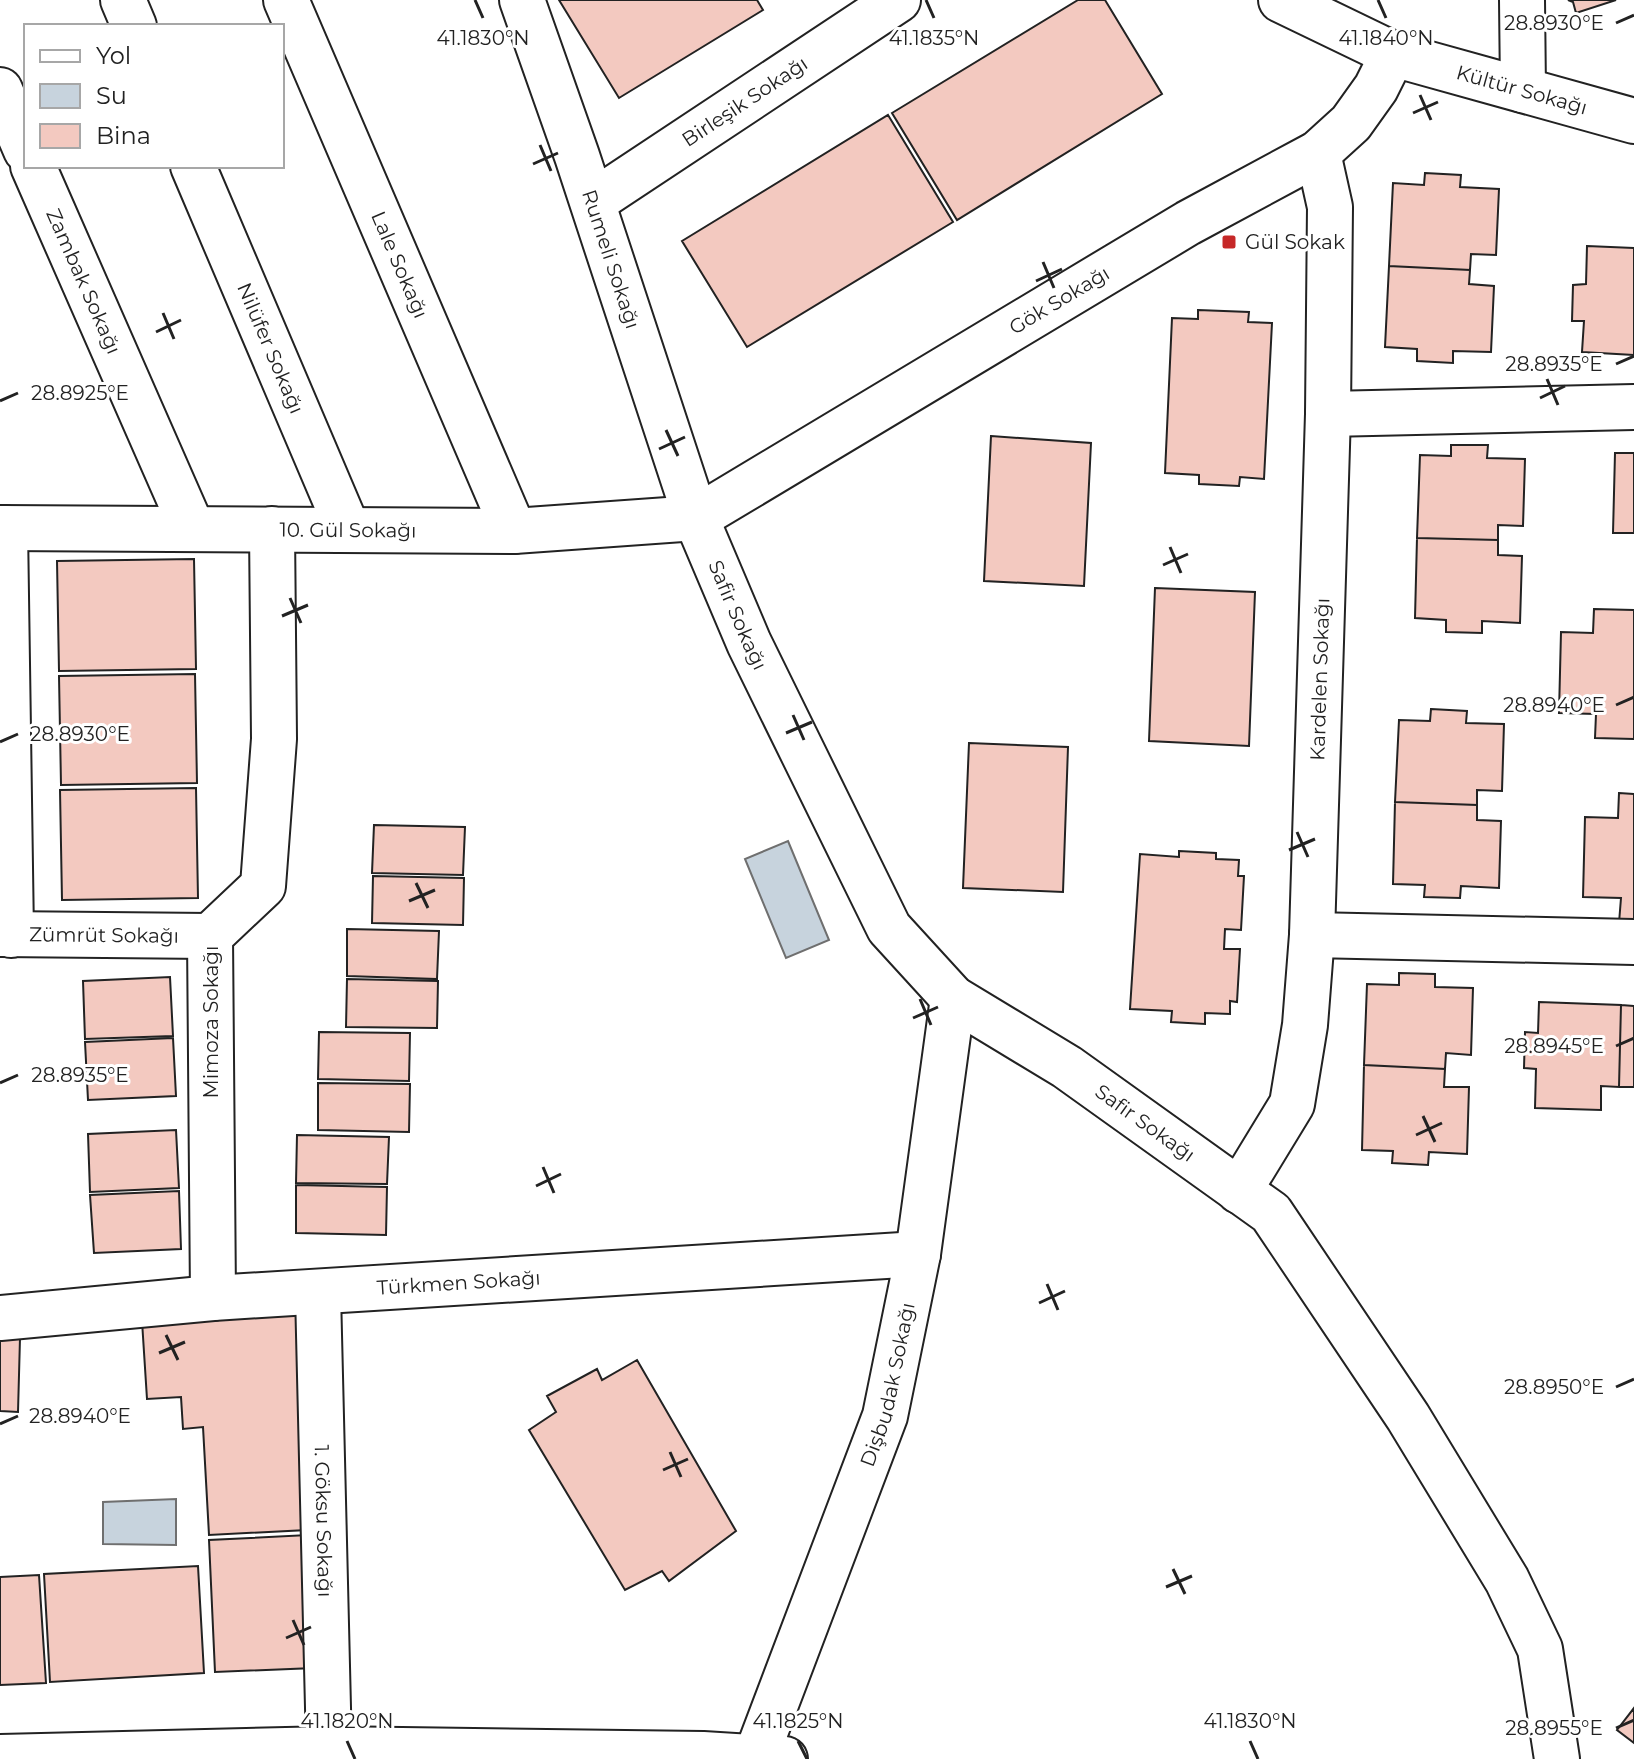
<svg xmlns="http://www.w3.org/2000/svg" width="1634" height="1759" viewBox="0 0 1634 1759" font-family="Montserrat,sans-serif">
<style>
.water{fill:#c7d3dd;stroke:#6f6f6f;stroke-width:2}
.building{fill:#f3c9c0;stroke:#222;stroke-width:2}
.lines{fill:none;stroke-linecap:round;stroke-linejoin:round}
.street-casing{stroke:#222;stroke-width:48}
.secondary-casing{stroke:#222;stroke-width:48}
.street{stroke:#fff;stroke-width:44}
.secondary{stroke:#fff;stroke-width:44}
.ticks{fill:none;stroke:#222;stroke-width:3}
.poi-dot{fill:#c62828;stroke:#fff;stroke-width:3}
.labels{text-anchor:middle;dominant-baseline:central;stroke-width:6;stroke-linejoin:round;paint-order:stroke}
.street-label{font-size:20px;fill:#222;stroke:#fff}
.poi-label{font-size:20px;fill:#222;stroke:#fff;text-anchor:start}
.ticks-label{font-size:20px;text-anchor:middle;fill:#222;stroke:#fff;stroke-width:6;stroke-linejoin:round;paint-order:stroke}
</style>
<rect width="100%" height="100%" fill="#fff"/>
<path class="water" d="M788,841L829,940L786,958L745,859Z
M176,1499V1545L103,1544V1502Z"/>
<path class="building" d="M559,0H757L763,10L619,98Z
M1078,0H1105L1162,94L957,220L892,113Z
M1568,0H1616L1576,13L1573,2Z
M888,115L953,222L747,347L682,241Z
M1425,173L1461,175L1460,187L1499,189L1496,255L1471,254L1470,270L1389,266L1393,183L1424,185Z
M1587,246L1634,248V355L1582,352L1584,321H1572L1573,285L1586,284Z
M1389,266L1470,270L1469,284L1494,286L1491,352L1453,351V363L1417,361V349L1385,347Z
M1198,310L1249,312L1248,322L1272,323L1264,479L1240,477L1239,486L1199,484V475L1165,473L1172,318L1198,319Z
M991,436L1091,443L1084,586L984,581Z
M1451,445H1488L1487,458L1525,459L1523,526L1498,525V540L1417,538L1420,455L1451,456Z
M1615,453H1634V533H1613Z
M1417,538L1498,540V555L1522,556L1520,623L1482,621V633L1446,632V620L1415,618Z
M194,559L196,669L59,671L57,561Z
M1155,588L1255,592L1249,746L1149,741Z
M1594,609L1634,610V739L1595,738L1596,714L1559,713L1561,632L1593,633Z
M195,674L197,783L61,785L59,676Z
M1431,709L1467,711L1466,723L1504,724L1502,791L1477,790V805L1395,802L1399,720L1430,721Z
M969,743L1068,747L1063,892L963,888Z
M196,788L198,898L62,900L60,790Z
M1619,793L1634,794V924L1619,923L1621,898L1583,897L1585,817L1618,818Z
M1395,802L1477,805V820L1501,821L1499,888L1461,886L1460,898L1424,897L1425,885L1393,884Z
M374,825L465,827L463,875L372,873Z
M1179,851L1216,853V859L1239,860L1238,876H1244L1241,930L1225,929L1224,949H1240L1237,1002L1230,1001V1014L1205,1013V1024L1171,1022L1172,1011L1130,1009L1140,854L1179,857Z
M373,876L464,878L463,925L372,923Z
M347,929L439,931L437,979L347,976Z
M1399,973L1435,974V987L1473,988L1471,1055L1446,1053L1445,1069L1364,1065L1367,984L1399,985Z
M170,977L173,1036L85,1039L83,981Z
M347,979L438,981L437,1028L346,1027Z
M1539,1002L1621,1005L1619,1087L1601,1086V1110L1535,1108L1536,1069L1524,1068L1525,1032L1538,1033Z
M1621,1005L1634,1006V1087H1619Z
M319,1032L410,1033L409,1081L318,1079Z
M173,1038L176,1096L88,1100L85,1042Z
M1364,1065L1445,1069L1444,1087H1469L1467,1154L1429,1152L1428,1165L1392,1163L1393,1151L1362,1150Z
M318,1083L410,1084L409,1132L318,1130Z
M176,1130L179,1188L90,1192L88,1134Z
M297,1135L389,1137L387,1184L296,1183Z
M296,1185L387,1187L386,1235L296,1233Z
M179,1191L181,1249L94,1253L90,1195Z
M296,1313L307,1530L209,1535L203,1427L183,1429L181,1397L147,1399L142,1321Z
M0,1336L20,1338L18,1412L0,1411Z
M637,1360L736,1531L669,1581L662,1571L625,1590L529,1430L556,1412L547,1396L597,1369L602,1380Z
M308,1535L314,1668L215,1672L209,1540Z
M198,1566L204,1673L50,1682L44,1574Z
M39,1575L46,1683L0,1685V1577Z
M1634,1708V1743L1617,1730Z"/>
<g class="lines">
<g class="street-casing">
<g id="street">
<path d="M123,0L134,26"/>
<path id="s1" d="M286,0L514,531"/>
<path id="s2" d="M522,0L577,156L696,518L749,643L889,928L953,998L1067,1067L1271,1213L1408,1417L1507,1580L1540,1649L1557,1759"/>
<path id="s3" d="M1281,0L1393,54L1634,121"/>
<path d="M1522,0L1523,90"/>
<path d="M0,90L26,150"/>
<path id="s4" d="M33,166L192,528"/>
<path id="s5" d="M193,166L348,530"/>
<path id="s6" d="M593,202L898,0"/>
<path d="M1328,414L1634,407"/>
<path id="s7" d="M0,528L514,531L696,518L1188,223L1318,153L1351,123L1376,88L1393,54"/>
<path d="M5,528L11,935"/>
<path id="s8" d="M0,934L210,936"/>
<path d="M1312,935L1634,942"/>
<path id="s9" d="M1239,1191L1292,1104L1305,1025L1312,935L1328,414L1330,207L1318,153"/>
<path id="s10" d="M318,1293L329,1749"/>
<path d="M213,1298L210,936L263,886L274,739L272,529"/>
<path id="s11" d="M0,1318L213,1298L918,1254"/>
<path id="s12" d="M755,1759L885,1416L918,1254L953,998"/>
</g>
</g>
<g class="secondary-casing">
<path id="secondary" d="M0,1757L329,1749L703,1754L785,1759"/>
</g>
<use href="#street" class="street"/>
<use href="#secondary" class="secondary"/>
</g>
<path class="ticks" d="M475,0L483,18M926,0L934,18M1378,0L1386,18M1616,23L1634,15M1420,95L1431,120M1413,113L1438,102M540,145L551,171M533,164L558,153M1043,262L1054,288M1036,281L1062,269M163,313L174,339M156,332L181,320M1616,364L1634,356M1547,379L1558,405M1540,398L1565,386M0,401L18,393M666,430L678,456M659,449L685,437M1170,547L1181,573M1163,565L1188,554M290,598L301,623M282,616L308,605M1616,705L1634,697M793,715L804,740M786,733L812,722M0,742L18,734M1297,832L1308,857M1289,850L1315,839M416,883L428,908M409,901L435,890M920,999L931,1025M913,1018L938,1007M1616,1046L1634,1038M0,1083L18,1075M1423,1116L1435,1142M1416,1135L1442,1123M543,1167L554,1193M536,1186L561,1174M1047,1284L1058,1310M1039,1303L1065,1291M166,1335L178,1360M159,1353L185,1342M1616,1387L1634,1379M0,1424L18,1416M670,1452L681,1477M663,1470L688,1459M1173,1569L1185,1594M1166,1587L1192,1576M293,1620L304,1645M286,1638L311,1627M1616,1728L1634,1720M347,1741L355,1759M798,1741L807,1759M1250,1741L1258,1759"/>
<rect class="poi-dot" x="1221" y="234" width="16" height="16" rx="4"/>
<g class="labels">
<g class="street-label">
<text stroke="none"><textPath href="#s3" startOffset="258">Kültür Sokağı</textPath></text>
<text stroke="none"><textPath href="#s6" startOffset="182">Birleşik Sokağı</textPath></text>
<text stroke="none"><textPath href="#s2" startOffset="274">Rumeli Sokağı</textPath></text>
<text stroke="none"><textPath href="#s1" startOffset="288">Lale Sokağı</textPath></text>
<text stroke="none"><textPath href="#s4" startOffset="126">Zambak Sokağı</textPath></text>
<text stroke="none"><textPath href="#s7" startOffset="1120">Gök Sokağı</textPath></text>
<text stroke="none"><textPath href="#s5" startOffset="198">Nilüfer Sokağı</textPath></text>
<text stroke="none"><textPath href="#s7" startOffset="348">10. Gül Sokağı</textPath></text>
<text stroke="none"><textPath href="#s2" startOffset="652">Safir Sokağı</textPath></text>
<text stroke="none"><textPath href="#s9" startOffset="528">Kardelen Sokağı</textPath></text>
<text stroke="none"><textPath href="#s8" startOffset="104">Zümrüt Sokağı</textPath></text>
<text transform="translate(211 1022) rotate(-90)">Mimoza Sokağı</text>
<text stroke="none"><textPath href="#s2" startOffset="1324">Safir Sokağı</textPath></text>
<text stroke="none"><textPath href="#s11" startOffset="460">Türkmen Sokağı</textPath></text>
<text stroke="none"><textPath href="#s12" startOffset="398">Dişbudak Sokağı</textPath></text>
<text stroke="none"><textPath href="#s10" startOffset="228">1. Göksu Sokağı</textPath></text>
</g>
<g class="poi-label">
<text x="1245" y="242">Gül Sokak</text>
</g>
</g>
<g class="ticks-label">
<text x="1554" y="30">28.8930°E</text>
<text x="483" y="45">41.1830°N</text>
<text x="934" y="45">41.1835°N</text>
<text x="1386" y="45">41.1840°N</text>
<text x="1554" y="371">28.8935°E</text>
<text x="80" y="400">28.8925°E</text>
<text x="1554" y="712">28.8940°E</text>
<text x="80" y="741">28.8930°E</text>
<text x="1554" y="1053">28.8945°E</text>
<text x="80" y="1082">28.8935°E</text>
<text x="1554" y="1394">28.8950°E</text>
<text x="80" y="1423">28.8940°E</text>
<text x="347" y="1728">41.1820°N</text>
<text x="798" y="1728">41.1825°N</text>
<text x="1250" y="1728">41.1830°N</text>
<text x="1554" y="1735">28.8955°E</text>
</g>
<rect x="24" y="24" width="260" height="144" fill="#ffffff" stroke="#a7a7a7" stroke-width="2"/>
<rect x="40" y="50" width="40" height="12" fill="#ffffff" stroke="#a7a7a7" stroke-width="2"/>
<text x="96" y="64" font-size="24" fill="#222222">Yol</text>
<rect x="40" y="84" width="40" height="24" fill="#c7d3dd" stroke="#a7a7a7" stroke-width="2"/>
<text x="96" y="104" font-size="24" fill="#222222">Su</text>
<rect x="40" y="124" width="40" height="24" fill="#f3c9c0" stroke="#a7a7a7" stroke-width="2"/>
<text x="96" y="144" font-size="24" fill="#222222">Bina</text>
</svg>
